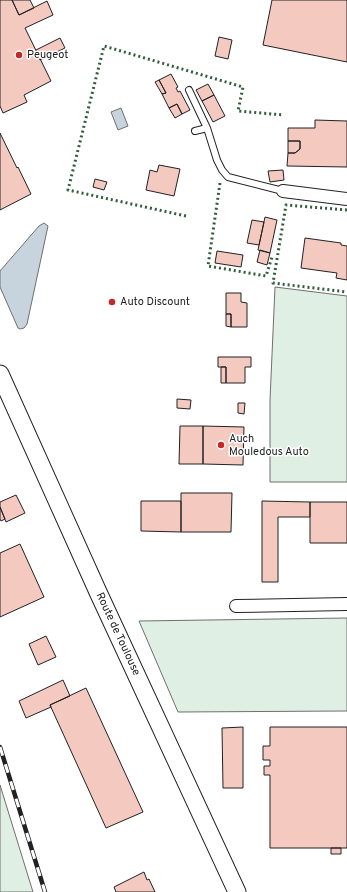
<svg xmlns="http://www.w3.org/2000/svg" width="347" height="892" viewBox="0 0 347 892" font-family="Overpass,sans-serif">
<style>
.green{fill:#e0efe3;stroke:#6f6f6f}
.water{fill:#c7d3dd;stroke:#6f6f6f}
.building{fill:#f3c9c0;stroke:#222}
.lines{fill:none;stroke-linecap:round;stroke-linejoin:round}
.service-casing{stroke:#222;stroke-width:8}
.minor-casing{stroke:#222;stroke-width:14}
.secondary-casing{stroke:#222;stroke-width:19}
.service{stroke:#fff;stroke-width:6}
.minor{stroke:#fff;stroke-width:12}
.secondary{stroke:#fff;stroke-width:17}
.rail-casing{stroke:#222;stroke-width:4.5}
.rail{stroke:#fff;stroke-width:3;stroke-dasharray:9;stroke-linecap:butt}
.hedge{stroke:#2f5e38;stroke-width:3;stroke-dasharray:2 3;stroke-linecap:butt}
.poi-dot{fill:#c62828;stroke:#fff;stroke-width:1.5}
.labels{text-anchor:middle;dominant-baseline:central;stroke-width:3;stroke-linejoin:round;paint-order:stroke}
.poi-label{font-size:11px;fill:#222;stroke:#fff;text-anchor:start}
.street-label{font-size:11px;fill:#222;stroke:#fff}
</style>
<rect width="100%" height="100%" fill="#fff"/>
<path class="green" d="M275,287L347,296V482H270V400Z
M347,618V711L178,712L139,621Z
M0,785L33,892H0Z"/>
<path class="water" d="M121,108L128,126L118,130L111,112Z
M44,223L48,226L27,324L24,328L20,329L18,328L0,287V271L39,226Z"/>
<path class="building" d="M0,0H12L19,15L47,1L53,15L25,28L51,81L24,95L27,102L3,113L0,106Z
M12,0H30L34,8L19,15Z
M272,0H347V62L263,45Z
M219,37L232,40L228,59L215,56Z
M60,38L65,48L40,60L36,50Z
M171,74L178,87L176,88L178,92L180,91L190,110L182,114L177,104L169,108L162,94L166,93L159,80Z
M159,80L166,93L162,94L155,82Z
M208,84L214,95L202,101L196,90Z
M214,95L225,116L213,122L202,101Z
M177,104L182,114L175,118L169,108Z
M315,120L347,121V167L287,166L288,153H295L300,149V141H288V128H315Z
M0,133L17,168L18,167L31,194L0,210Z
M288,141H300V149L295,153H288Z
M159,165L180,169L174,196L146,190L150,170L157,172Z
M283,170L284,180L270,182L268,171Z
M95,179L107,182L104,190L93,187Z
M265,217L277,220L270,253L258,250Z
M252,220L264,222L259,245L247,243Z
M305,238L341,243V245L347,246V280L336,278L337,273L301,268Z
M260,250L270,253L267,265L257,262Z
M217,251L243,255L241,267L215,263Z
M226,293H241V302L247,303V327H231V314H226Z
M226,314H231V327L226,326Z
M218,357H251V367H245V383H226V367H218Z
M221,367H226V383H221Z
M177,399L191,400L190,409L177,408Z
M238,403H245L244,414L238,413Z
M180,426H203V464H179Z
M203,426L244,427L243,465L203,464Z
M181,493H232L231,532H181Z
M16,495L25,513L6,522L0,507V502Z
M141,501H181V532L141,531Z
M262,501L310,502V517H278V582H262Z
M310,502H347V543H310Z
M0,507L5,519L1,521L0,519Z
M20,544L44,597L0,617V553Z
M46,636L56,657L38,665L29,644Z
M63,680L70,696L50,705L51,707L26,718L19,701Z
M86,688L143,812L106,828L50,705Z
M243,727V788H223L222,728Z
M270,727H347V848H270V775H264V766H270V760H263V746H270Z
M331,848H341V854H331Z
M144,872L147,880L149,879L155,892H116L114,887Z"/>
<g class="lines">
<g class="service-casing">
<path id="service" d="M189,90L207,128
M195,131L207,128L217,160L222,170L228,177L283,191"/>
</g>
<g class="minor-casing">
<path id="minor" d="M283,191L347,199
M236,606L347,604"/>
</g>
<g class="secondary-casing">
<path id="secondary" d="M0,374L98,592L237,892"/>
</g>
<use href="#service" class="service"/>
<use href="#minor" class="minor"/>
<use href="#secondary" class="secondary"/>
<g class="rail-casing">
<path id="rail" d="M0,747L45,892"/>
</g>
<use href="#rail" class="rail"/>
<path class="hedge" d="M220,183L208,266L266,276L272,257
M347,210L286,205L273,283L347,292
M186,216L68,190L104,46L243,87L238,111L284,115"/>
</g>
<g class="poi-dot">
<circle cx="19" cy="55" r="4"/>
<circle cx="112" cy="302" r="4"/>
<circle cx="221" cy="445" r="4"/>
</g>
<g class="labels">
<g class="poi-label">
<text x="27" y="55">Peugeot</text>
<text x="120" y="302">Auto Discount</text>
<text x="229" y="439">Auch<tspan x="229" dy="13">Mouledous Auto</tspan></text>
</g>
<g class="street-label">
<text transform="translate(118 634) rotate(65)">Route de Toulouse</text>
</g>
</g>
</svg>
